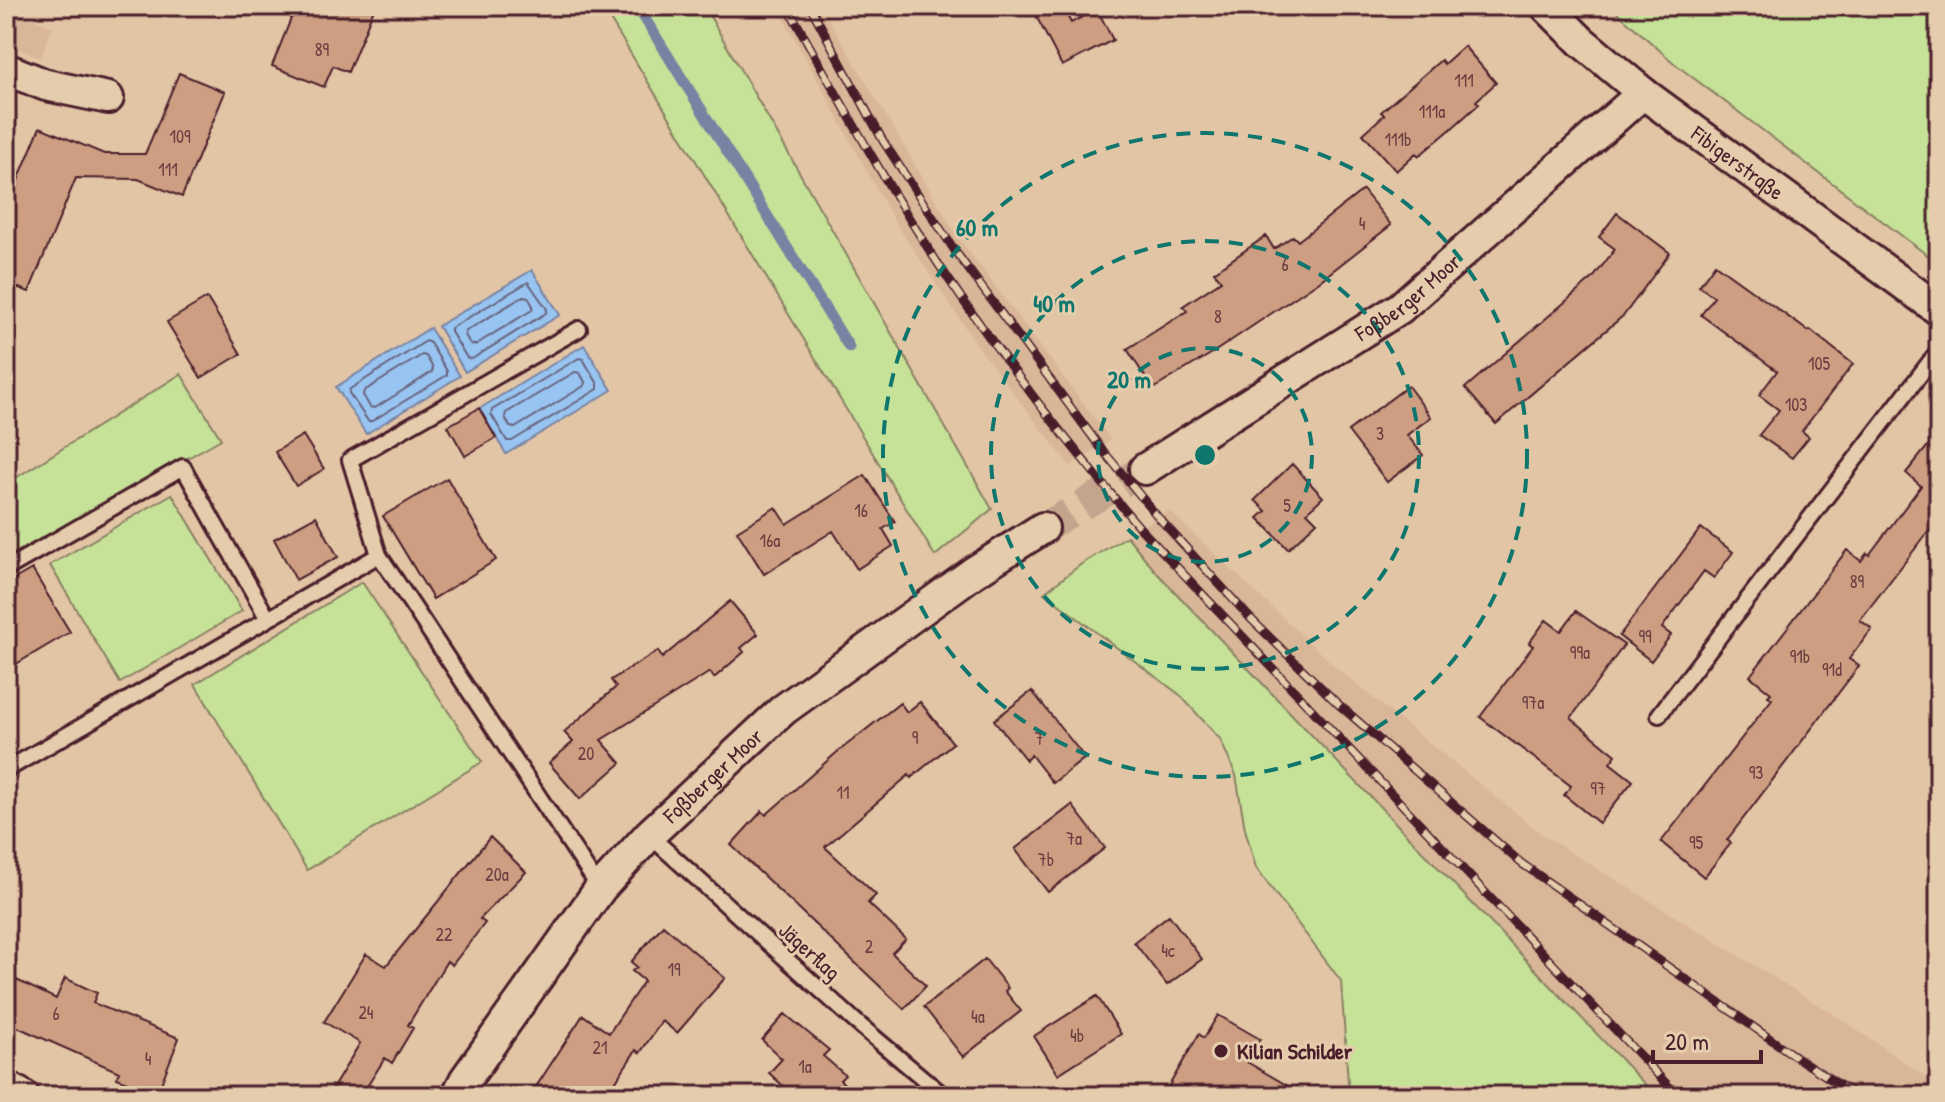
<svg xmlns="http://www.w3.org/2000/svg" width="1945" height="1102" viewBox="0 0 1945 1102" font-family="'Patrick Hand',sans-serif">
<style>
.built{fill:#d9b698}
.green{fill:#c6e198;stroke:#888062;stroke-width:2}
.water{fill:#97c4f1;stroke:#7882a2;stroke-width:2}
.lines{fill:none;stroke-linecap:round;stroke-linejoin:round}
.shore{stroke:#69617a;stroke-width:2}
.stream{stroke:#7882a2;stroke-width:11}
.building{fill:#cd9e82;stroke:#4a1f2b;stroke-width:2}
.minor-tunnel{stroke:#c4a48d;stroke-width:30;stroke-dasharray:30 15;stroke-linecap:butt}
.service-casing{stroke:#4a1f2b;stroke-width:20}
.minor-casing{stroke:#4a1f2b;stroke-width:36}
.service{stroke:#e4ccac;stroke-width:14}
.minor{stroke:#e4ccac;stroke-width:30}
.rail-casing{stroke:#4a1f2b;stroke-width:9}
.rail{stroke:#e4ccac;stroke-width:6;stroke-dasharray:18;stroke-linecap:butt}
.ring{fill:none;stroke:#0f766e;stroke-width:4;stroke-dasharray:14 10}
.poi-dot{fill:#4a1f2b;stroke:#e4ccac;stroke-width:3}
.labels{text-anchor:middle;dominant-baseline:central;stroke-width:6;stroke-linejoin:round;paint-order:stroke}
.number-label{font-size:18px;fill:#6b3f41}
.street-label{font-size:22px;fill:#4a1f2b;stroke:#e4ccac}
.poi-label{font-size:22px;font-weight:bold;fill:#4a1f2b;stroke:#e4ccac;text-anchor:start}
.centre{fill:#0f766e;stroke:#e4ccac;stroke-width:4}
.ring-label{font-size:24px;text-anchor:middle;font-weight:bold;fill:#0f766e;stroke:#e4ccac;stroke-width:6;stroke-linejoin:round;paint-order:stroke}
</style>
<rect width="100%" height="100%" fill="#e2c5a5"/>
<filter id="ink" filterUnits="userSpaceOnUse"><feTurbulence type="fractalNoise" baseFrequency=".0125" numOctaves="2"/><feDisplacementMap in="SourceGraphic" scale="16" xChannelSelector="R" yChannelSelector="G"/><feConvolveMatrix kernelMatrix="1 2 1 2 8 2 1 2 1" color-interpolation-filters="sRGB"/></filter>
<g filter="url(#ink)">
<path class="built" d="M777,6H821L957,236L1111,440L1070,466L981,351L893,219Z
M6,8L53,27L40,58L6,43Z
M1169,511L1341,672L1543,835L1838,1017L1939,1086V1096H1656L1156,572L1127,536Z"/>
<path class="green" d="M602,6H704L992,509L935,556Z
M1610,6H1939V264L1675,64Z
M181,374L221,439L6,562V484Z
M172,494L242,611L120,683L50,565Z
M1127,536L1156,572L1656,1096H1349L1341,981L1256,868L1245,829L1236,775L1220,739L1180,695L1044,593L1080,565Z
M362,582L482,762L307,870L195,684Z"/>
<path class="water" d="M532,270L560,315L465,372L438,326Z
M430,328L460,376L366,434L336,387Z
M584,345L612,390L506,454L479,409Z"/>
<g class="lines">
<path class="shore" d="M528,282L547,309L546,313L472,359L467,358L451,332V328Z
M524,296L528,297L533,306L532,310L475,345L470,344L465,335L466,331Z
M426,341L430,343L447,371V375L372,421H368L349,393L350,389Z
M422,355L426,356L433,368L432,372L375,408L370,407L363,395L364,391Z
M579,358L583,359L598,384V389L512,441H507L491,414L492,410Z
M575,372L580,373L585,382L584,386L515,428L510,427L505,417L506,413Z"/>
<path class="stream" d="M637,6L849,347"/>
</g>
<path class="building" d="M296,6H375L348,72L333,66L324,87L272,66Z
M1031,6H1062L1071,23L1097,9L1113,40L1062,66Z
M1464,46L1496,83L1476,101L1479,104L1451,129L1419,156L1416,153L1396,171L1363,134L1384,115L1381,112L1441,60L1444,64Z
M179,73L225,92L182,197L138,179L76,178L29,292L6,283V209L40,127L104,154H145Z
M1363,190L1391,225L1321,280L1214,352L1153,389L1127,349L1187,311L1183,306L1221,281L1214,272L1266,236L1274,249L1293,236L1298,241Z
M1617,213L1670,253L1624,315L1496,424L1465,388L1593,278L1615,249L1599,237Z
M1715,264L1808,331L1810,330L1853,364L1802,431L1809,437L1792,458L1759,435L1779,410L1759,395L1777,371L1701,315L1714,297L1699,286Z
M207,298L241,354L201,378L167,322Z
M1408,386L1431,417L1407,435L1423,455L1387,482L1348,431Z
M479,408L496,438L465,456L448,426Z
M1939,432V518L1860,620L1872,629L1849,659L1859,666L1727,840L1731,843L1704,877L1661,842L1772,699L1768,696L1771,693L1750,676L1847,550L1861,561L1867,553L1869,555L1921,486L1906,473Z
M303,435L324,469L296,486L275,452Z
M1292,464L1323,497L1307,512L1317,522L1288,549L1258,518L1266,511L1255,500Z
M865,475L895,522L883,529L893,546L857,569L833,531L764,574L737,531L776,507L787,524Z
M447,478L496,560L433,599L383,516Z
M316,516L338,557L296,580L274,539Z
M1701,528L1733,552L1714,578L1704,571L1662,628L1671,635L1651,661L1619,636Z
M32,569L70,632L6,670V584Z
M730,601L758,634L741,648L744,652L714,678L710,672L601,740L621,763L580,799L549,763L573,742L564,732L616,687L611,680L658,651L662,658Z
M1576,611L1624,645L1571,718L1616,755L1610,763L1633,781L1599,823L1564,795L1571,786L1480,717L1533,646L1529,643L1546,620L1561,631Z
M1032,691L1085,758L1053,783L1031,755L1026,760L994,720Z
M920,702L953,743L911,778L909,775L825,847L876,895L868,903L906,939L892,953L926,986L904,1009L731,845L762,811L766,815L835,754L900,703L907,712Z
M1072,805L1105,848L1048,892L1015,849Z
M490,837L526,872L480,919L485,923L452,965L447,961L408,1025L413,1028L392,1063L385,1058L361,1096H328L360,1043L324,1022L366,954L386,966Z
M1169,915L1202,959L1167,985L1134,942Z
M663,925L725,978L677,1033L662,1021L640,1053L636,1050L606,1096H530L583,1015L609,1033L644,981L632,971L637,967L631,962Z
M985,959L1008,988L1005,991L1021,1011L963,1057L924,1007Z
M6,975L56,999L65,978L97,993L93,1003L179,1038L157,1094L117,1078L119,1072L6,1022Z
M1097,996L1121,1034L1058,1074L1034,1036Z
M785,1014L829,1050L823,1056L845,1075L840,1080L858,1096H794L769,1073L782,1059L762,1040Z
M1218,1015L1260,1039L1247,1062L1305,1096H1163L1199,1034L1204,1038Z"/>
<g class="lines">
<path class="minor-tunnel" d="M1043,528L1145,469"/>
<g class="service-casing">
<path id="service" d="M379,555L350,460L579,329
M6,569L183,467L268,619L379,555L600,889
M1659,715L1939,350
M6,770L268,619
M649,835L856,1022L944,1096"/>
</g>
<g class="minor-casing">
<g id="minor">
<path id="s1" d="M1546,6L1581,41L1643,93L1939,310"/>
<path d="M6,69L46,85L108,98"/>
<path id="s2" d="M1145,469L1400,308L1643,93"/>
<path d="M6,1086L23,1096"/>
<path id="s3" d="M457,1096L465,1080L600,889L649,835L783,710L974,572L1043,528"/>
</g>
</g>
<use href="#service" class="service"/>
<use href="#minor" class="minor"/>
<g class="rail-casing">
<path id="rail" d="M787,6C837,94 885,184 941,268C1002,359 1069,445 1140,528L1678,1096
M810,6L883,141L955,251L1100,447L1158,517L1251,619L1337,703L1521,863L1796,1057L1857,1096"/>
</g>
<use href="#rail" class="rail"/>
</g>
</g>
<g class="ring">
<circle cx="1205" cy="455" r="107"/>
<circle cx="1205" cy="455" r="214"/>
<circle cx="1205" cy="455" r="322"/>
</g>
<circle class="poi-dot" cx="1221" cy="1051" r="8"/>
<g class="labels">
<g class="number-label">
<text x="322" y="49">89</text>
<text x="1464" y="80">111</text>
<text x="1432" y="111">111a</text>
<text x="180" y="136">109</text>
<text x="1398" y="139">111b</text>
<text x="168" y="169">111</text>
<text x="1362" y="223">4</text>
<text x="1285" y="264">6</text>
<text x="1218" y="316">8</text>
<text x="1819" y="363">105</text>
<text x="1796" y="404">103</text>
<text x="1380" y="433">3</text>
<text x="1287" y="505">5</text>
<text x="861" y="510">16</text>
<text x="770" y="540">16a</text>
<text x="1857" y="581">89</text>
<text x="1645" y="636">99</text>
<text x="1580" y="652">99a</text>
<text x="1800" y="656">91b</text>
<text x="1832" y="669">91d</text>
<text x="1533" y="702">97a</text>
<text x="915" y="737">9</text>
<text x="1039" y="738">7</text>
<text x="586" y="753">20</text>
<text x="1756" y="772">93</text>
<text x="1598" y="788">97</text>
<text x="843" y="792">11</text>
<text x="1074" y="838">7a</text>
<text x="1696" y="842">95</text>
<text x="1046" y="859">7b</text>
<text x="497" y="874">20a</text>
<text x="444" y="934">22</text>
<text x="869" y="946">2</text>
<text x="1168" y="950">4c</text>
<text x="674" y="969">19</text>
<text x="366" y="1012">24</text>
<text x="56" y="1013">6</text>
<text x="978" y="1016">4a</text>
<text x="1077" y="1035">4b</text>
<text x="600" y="1047">21</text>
<text x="148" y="1058">4</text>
<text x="805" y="1066">1a</text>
</g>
<g class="street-label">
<text stroke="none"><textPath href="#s1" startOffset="248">Fibigerstraße</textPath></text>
<text stroke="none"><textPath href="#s2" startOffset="314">Foßberger Moor</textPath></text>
<text stroke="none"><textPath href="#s3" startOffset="412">Foßberger Moor</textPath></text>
<text transform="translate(810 951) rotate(42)">Jägerflag</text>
</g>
<g class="poi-label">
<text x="1237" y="1051">Kilian Schilder</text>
</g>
</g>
<circle cx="1205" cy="455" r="12" class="centre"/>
<g class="ring-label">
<text x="977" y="236">60 m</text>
<text x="1054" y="312">40 m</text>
<text x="1129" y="388">20 m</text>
</g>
<rect width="1945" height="1102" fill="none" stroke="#e4ccac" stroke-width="32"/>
<rect x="16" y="16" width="1913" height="1070" fill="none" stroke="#4a1f2b" stroke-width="3" filter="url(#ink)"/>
<path d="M1653 1050v12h108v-12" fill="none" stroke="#4a1f2b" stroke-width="4"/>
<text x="1665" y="1050" font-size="24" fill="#4a1f2b" stroke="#e4ccac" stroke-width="6" paint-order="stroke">20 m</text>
</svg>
